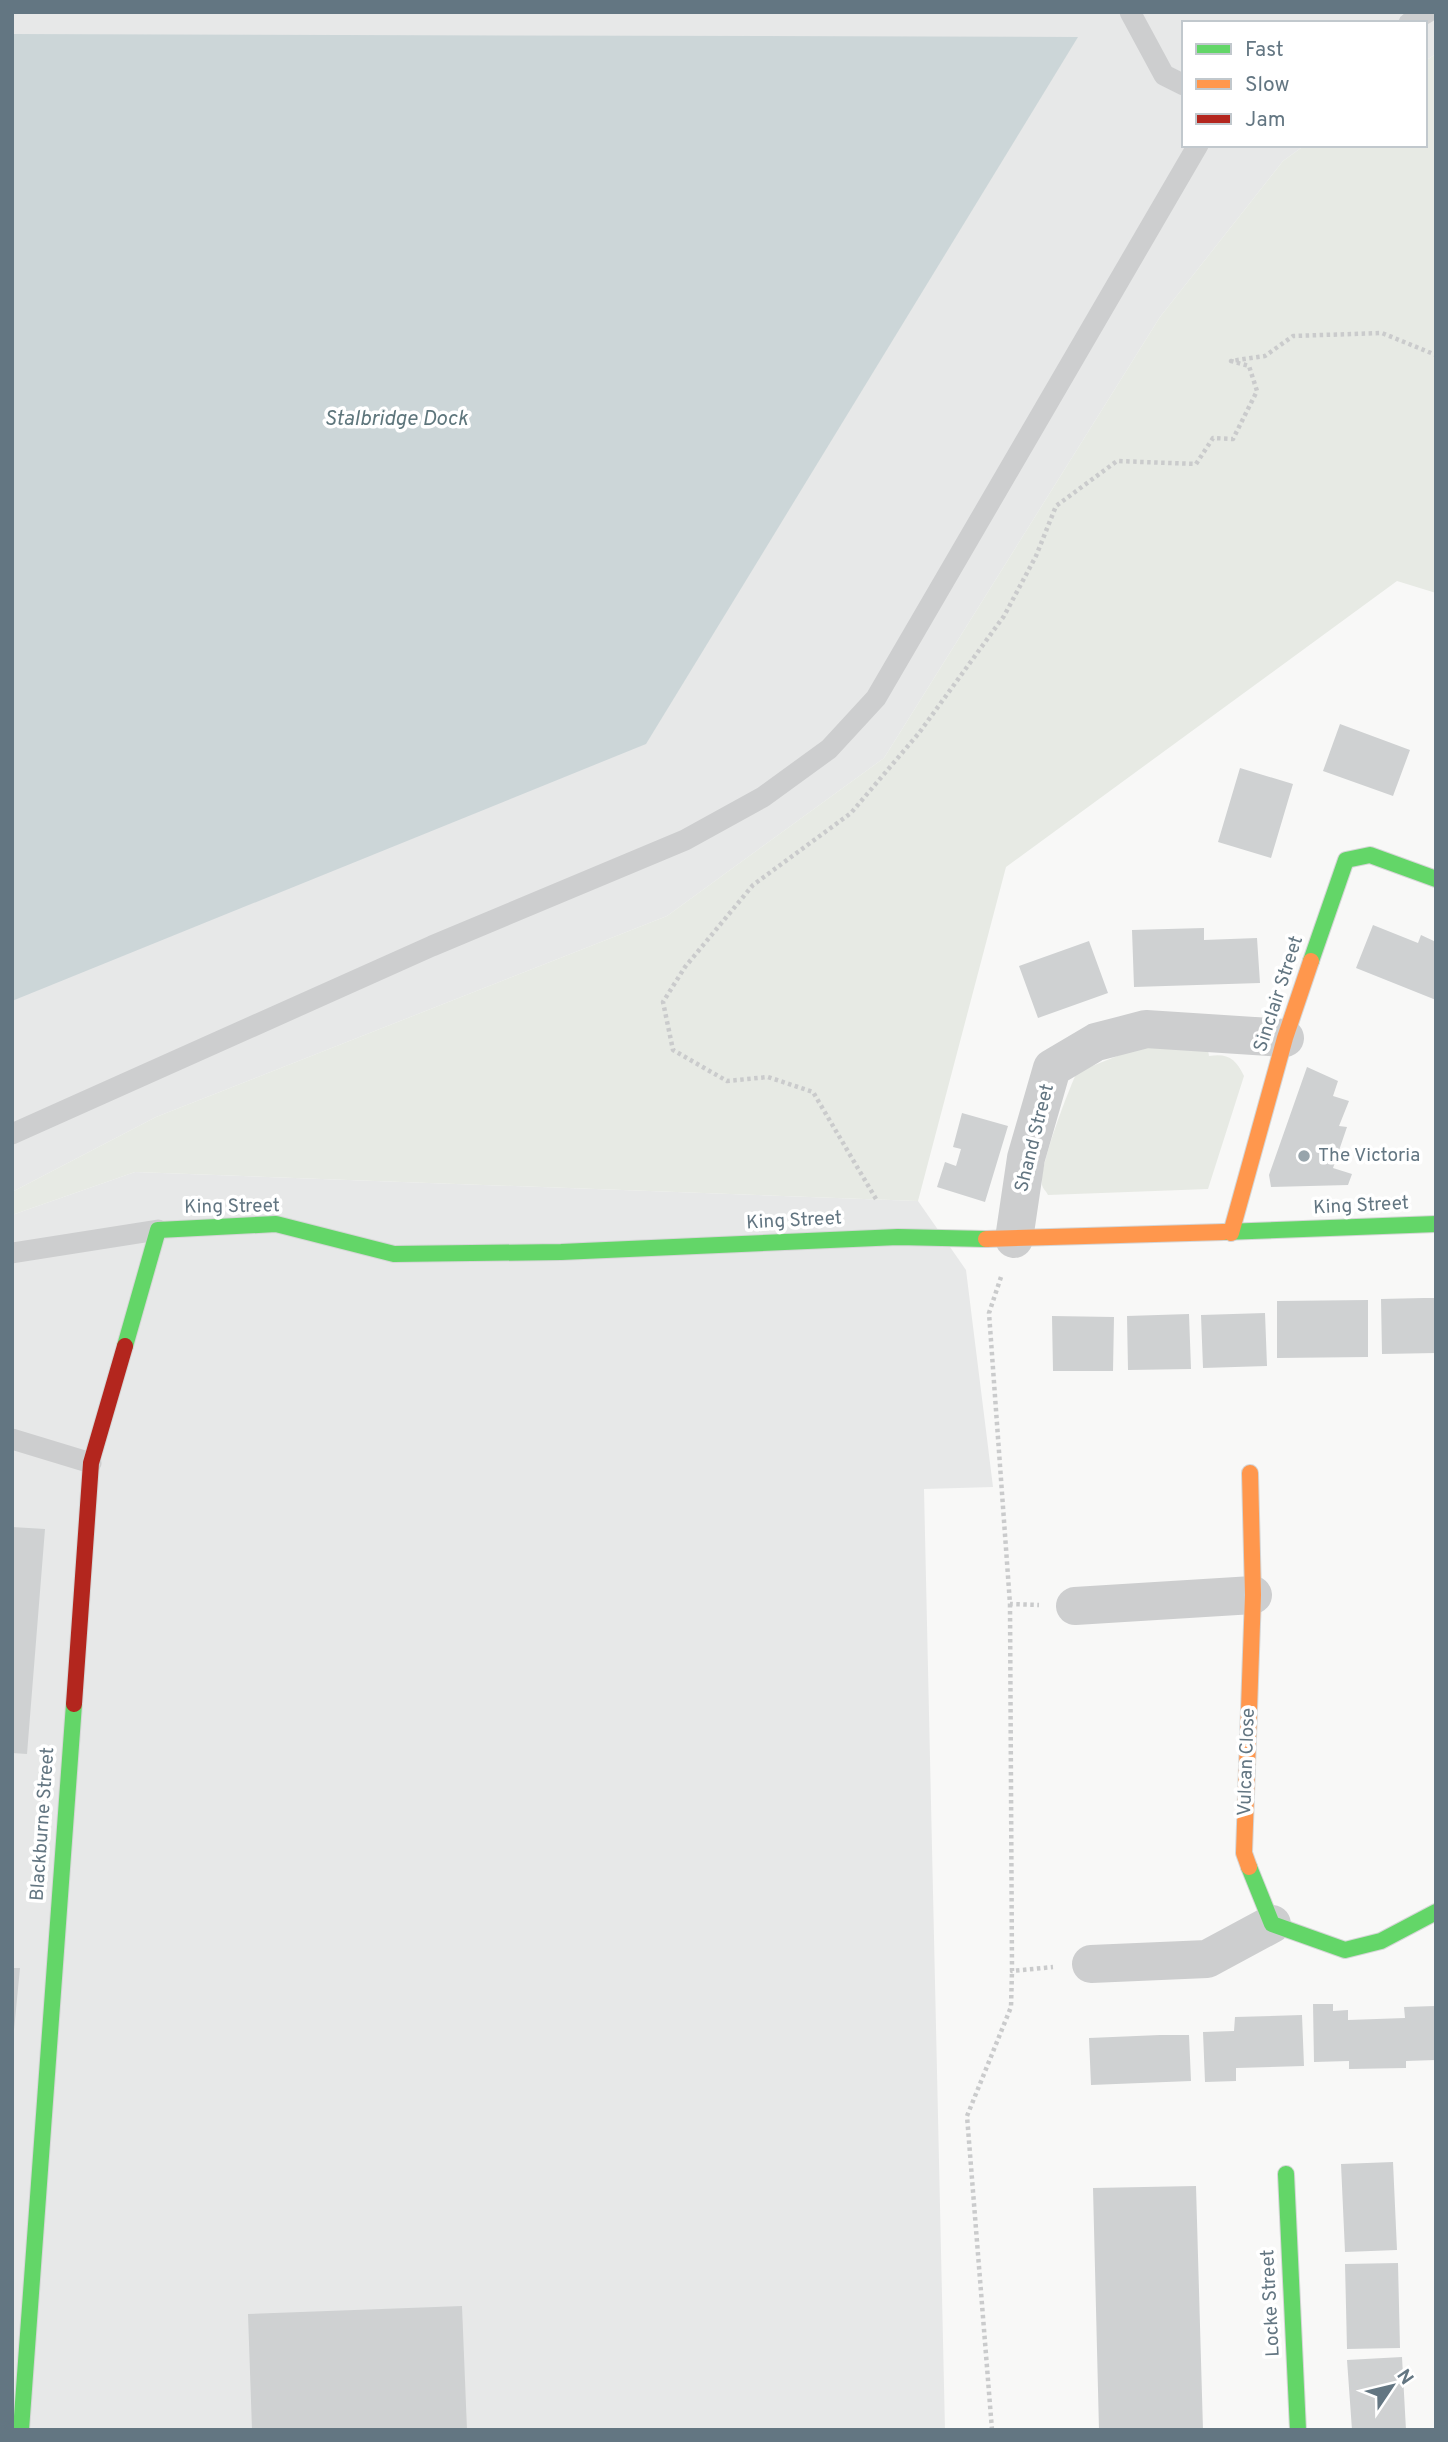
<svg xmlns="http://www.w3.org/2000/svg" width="1448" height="2442" viewBox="0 0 1448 2442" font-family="Overpass,sans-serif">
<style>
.built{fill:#e7e8e8}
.green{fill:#e7eae4}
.water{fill:#ccd6d8}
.building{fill:#cfd1d2}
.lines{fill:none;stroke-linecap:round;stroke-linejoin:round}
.fast-casing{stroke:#d5d6d6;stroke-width:18}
.slow-casing{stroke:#d5d6d6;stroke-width:18}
.jam-casing{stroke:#d5d6d6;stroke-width:18}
.path{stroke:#cacbcc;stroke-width:4.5;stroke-dasharray:3.5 3.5;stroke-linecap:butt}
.lane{stroke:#cdcecf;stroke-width:21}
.street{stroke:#cdcecf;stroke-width:38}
.fast{stroke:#63d668;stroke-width:16}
.slow{stroke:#ff974d;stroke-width:16}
.jam{stroke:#b3261e;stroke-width:16}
.poi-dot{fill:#97a4ab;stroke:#fff;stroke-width:2.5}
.labels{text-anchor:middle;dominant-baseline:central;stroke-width:7;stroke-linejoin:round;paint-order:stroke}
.street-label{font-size:19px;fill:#637682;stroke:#fff}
.poi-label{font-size:19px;fill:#637682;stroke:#fff;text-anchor:start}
.water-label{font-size:21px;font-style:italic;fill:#5e767c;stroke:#fff}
</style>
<rect width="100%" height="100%" fill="#f8f8f7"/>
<path class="built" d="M12,12H1436V54L1425,61V23H1184V145H1305L1283,161L1160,317L884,758L667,916L156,1117L12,1192Z
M135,1172L918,1201L966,1270L993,1487L924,1489L945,2430H12V1215Z"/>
<path class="green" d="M1436,54V593L1397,581L1006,867L918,1201L135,1172L12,1215V1192L156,1117L667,916L884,758L1160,317L1283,161L1305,145H1425V61Z
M1207,1044L1209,1056C1228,1053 1236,1059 1244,1076L1208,1189L1048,1195C1046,1191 1043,1189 1042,1185C1039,1167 1068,1091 1077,1072L1145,1045Z"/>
<path class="water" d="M12,34L1078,37L646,744L12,1001Z"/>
<path class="building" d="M1340,724L1410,750L1393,796L1323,771Z
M1240,768L1293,784L1271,858L1218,842Z
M1373,925L1418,943L1421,935L1436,942V1000L1356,968Z
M1204,928V940L1257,938L1260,983L1134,987L1132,930Z
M1089,941L1108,993L1038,1018L1019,966Z
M1307,1067L1338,1081L1333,1096L1349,1101L1339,1126L1347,1127L1333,1168L1352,1174L1348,1185L1271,1187L1269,1175Z
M962,1113L1008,1126L985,1202L937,1187L945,1162L956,1166L961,1149L953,1147Z
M1424,1298H1436V1353L1382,1354L1381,1299Z
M1368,1300V1357L1277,1358V1301Z
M1265,1313L1267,1366L1203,1368L1201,1315Z
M1189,1314L1191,1369L1128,1370L1127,1316Z
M1052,1316L1114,1317L1113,1371H1053Z
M12,1527L45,1529L27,1754L12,1753Z
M12,1968H20L14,2030H12Z
M1313,2004H1333V2011L1348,2010V2020L1405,2018L1404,2007L1435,2006L1436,2060L1406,2061V2068L1349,2069V2061L1314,2062Z
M1302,2015L1304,2066L1236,2068V2081L1205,2082L1203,2032L1234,2031L1235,2017Z
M1160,2035H1189L1191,2081L1091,2085L1089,2038Z
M1393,2162L1397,2250L1345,2252L1341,2164Z
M1196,2186L1203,2430H1099L1093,2188Z
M1398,2263L1400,2348L1347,2349L1345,2264Z
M462,2306L467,2430H252L248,2314Z
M1402,2357L1406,2430H1352L1347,2360Z"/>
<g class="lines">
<g class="fast-casing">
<path id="fast" d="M1311,961L1346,860L1370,855L1436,879
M1224,1232L1436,1224
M125,1346L158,1230L276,1224L394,1254L561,1252L898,1237L986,1239
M1249,1867L1272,1924L1345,1950L1381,1941L1436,1912
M1286,2174L1298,2430
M21,2430L74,1704"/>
</g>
<g class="slow-casing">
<path id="slow" d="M1231,1233L1285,1038L1311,961
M986,1239L1224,1232
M1249,1867L1244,1853L1253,1595L1250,1473"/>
</g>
<g class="jam-casing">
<path id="jam" d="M74,1704L91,1463L125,1346"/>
</g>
<path class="path" d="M876,1199L813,1092L768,1077L727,1081L673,1050L663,1002L685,967L753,885L851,813L919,733L1004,616L1036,556L1056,506L1117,461L1196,464L1213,438L1233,439L1257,391L1249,366L1231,361L1265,356L1293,336L1382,333L1436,355
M1001,1277L989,1313L1010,1604L1039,1605
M1010,1604L1012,1971L1053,1967
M992,2430L967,2116L1011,2007L1012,1971"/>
<path class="lane" d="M1130,12L1164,75L1184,85
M1409,23L1428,12
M12,1134L432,946L685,840L763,797L829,749L876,698L1198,145
M12,1253L158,1230
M12,1439L91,1463"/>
<path class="street" d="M1014,1239L1026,1158L1052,1068L1096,1042L1146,1029L1285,1038
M1075,1606L1253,1595
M1091,1964L1207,1959L1272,1924"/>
<use href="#fast" class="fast"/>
<use href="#slow" class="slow"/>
<use href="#jam" class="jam"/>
</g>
<circle class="poi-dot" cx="1304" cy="1156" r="7"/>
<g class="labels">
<g class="street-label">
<text transform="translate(1279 994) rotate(-72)">Sinclair Street</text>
<text transform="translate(1035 1138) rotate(-76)">Shand Street</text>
<text transform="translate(1361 1206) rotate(-3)">King Street</text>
<text transform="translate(232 1207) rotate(-1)">King Street</text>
<text transform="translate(794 1221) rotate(-3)">King Street</text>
<text transform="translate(1247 1762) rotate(-88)">Vulcan Close</text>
<text transform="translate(43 1824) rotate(-86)">Blackburne Street</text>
<text transform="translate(1271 2303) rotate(-93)">Locke Street</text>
</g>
<g class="poi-label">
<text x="1318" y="1156">The Victoria</text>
</g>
<g class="water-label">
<text x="396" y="419">Stalbridge Dock</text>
</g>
</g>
<rect width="1448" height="2442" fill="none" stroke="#637682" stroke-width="28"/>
<rect x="1182" y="21" width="245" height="126" fill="#ffffff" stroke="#c1c8cd" stroke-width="2"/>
<rect x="1196" y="44" width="35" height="10" fill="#63d668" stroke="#c1c8cd" stroke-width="2"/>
<text x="1245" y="56" font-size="21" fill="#637682">Fast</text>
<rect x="1196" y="79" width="35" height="10" fill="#ff974d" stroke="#c1c8cd" stroke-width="2"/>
<text x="1245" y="91" font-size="21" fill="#637682">Slow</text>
<rect x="1196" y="114" width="35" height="10" fill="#b3261e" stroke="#c1c8cd" stroke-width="2"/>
<text x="1245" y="126" font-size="21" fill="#637682">Jam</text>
<g transform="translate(1392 2386) rotate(55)" stroke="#ffffff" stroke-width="5" paint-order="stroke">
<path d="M0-5L12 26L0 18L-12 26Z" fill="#637682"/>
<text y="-10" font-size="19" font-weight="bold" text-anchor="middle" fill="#637682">N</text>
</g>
</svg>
